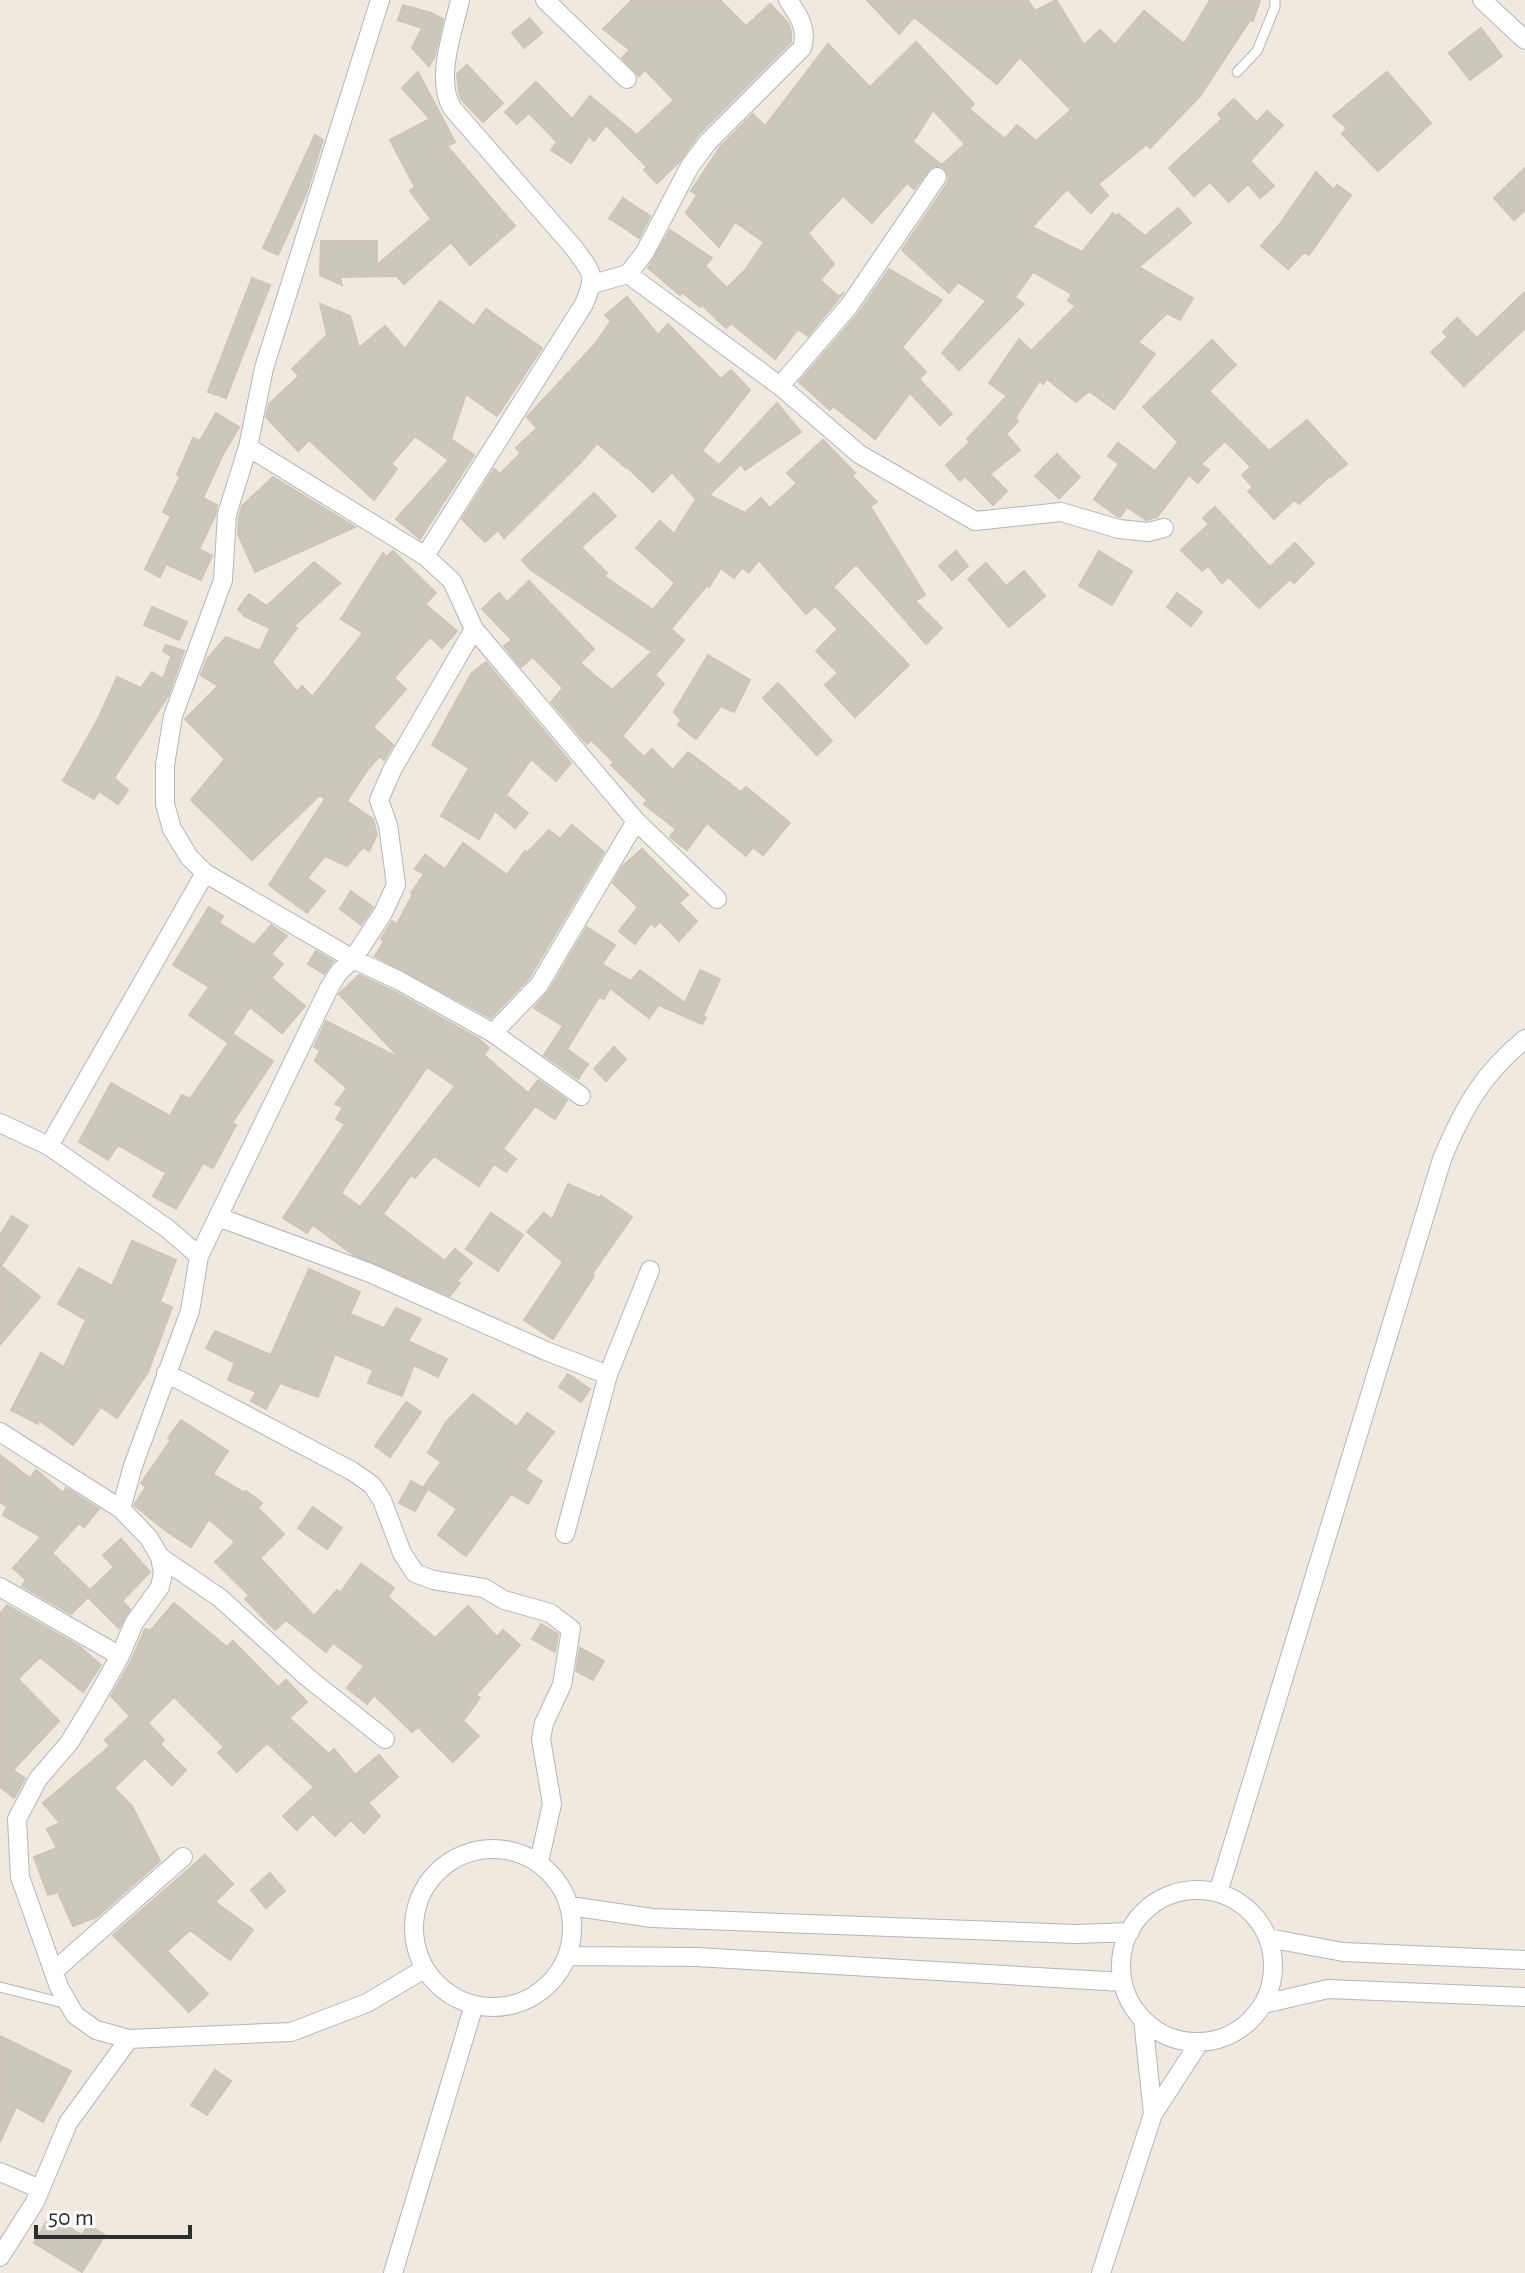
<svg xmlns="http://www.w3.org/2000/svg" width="1525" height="2273" viewBox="0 0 1525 2273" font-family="'Alegreya Sans',sans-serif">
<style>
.building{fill:#cbc7bd;stroke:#ccc6b7;stroke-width:2;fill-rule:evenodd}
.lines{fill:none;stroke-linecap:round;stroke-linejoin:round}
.service-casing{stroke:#b3b4c2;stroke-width:11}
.minor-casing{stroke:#b3b4c2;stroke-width:20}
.service{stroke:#fff;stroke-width:9}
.minor{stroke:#fff;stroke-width:18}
</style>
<rect width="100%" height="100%" fill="#f0e9df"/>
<path class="building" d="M632,0H720L746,26L770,4L788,23L791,31V42L699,134L679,162L657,183L644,170L647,167L606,125L594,141L589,136L571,163L551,150L557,142L529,113L517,124L505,112L536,82L572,119L590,96L637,135L674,100L645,70L639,76L622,58L630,50L603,29Z
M867,0H1028L1035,11L1056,0L1084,45L1100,30L1115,45L1144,11L1184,44L1210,0H1260L1253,21L1250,20L1200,96L1150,148L1147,144L1098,184L1108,195L1091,213L1067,189L1032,227L1082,252L1113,213L1115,216L1118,214L1145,236L1178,208L1191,223L1139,267L1193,298L1180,320L1167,313L1138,342L1155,354L1114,409L1089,391L1076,402L1047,379L1043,384L1040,380L1015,418L1018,421L1006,434L1020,450L990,474L1007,491L993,505L965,476L960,481L946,465L970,442L967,439L1007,396L989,383L1019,339L1031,351L1076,306L1068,301L1072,294L1033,272L1015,297L1024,304L959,370L942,353L986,301L958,282L949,293L902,250L947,184L949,177L944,168L931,167L914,189L907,183L872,223L843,196L808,233L834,264L820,280L839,297L844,292L808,336L798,329L775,359L731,323L726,328L702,305L700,307L682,292L680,295L648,268L670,230L712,258L705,266L727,288L746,269L764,242L735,222L719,247L686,213L697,195L691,191L721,146L753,114L765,126L828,44L870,87L916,42L974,104L969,109L1005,139L1017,125L1036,141L1071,110L1020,57L997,84L914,17L899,34ZM933,110L965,144L942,165L913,142Z
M403,5L431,13L443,19L435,56L429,66L412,48L422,28L398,20Z
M530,18L542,33L524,48L512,33Z
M1481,28L1502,56L1470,80L1449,53Z
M467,65L503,103L483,122L461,99L459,93L457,74Z
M418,72L455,142L447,146L515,226L470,265L451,242L404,284L397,276L340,277L342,285L320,275L321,241H377V265L431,219L410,191L415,187L390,140L430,119L402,88Z
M1387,72L1431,123L1378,171L1342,134L1347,128L1333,116Z
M1234,99L1257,122L1267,111L1283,125L1250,161L1274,186L1260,198L1248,184L1229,202L1210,182L1194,196L1169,168L1222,119L1218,114Z
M315,135L323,140L306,194L278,255L263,248Z
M1525,168V210L1514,220L1494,198Z
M1316,172L1334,190L1337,185L1351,195L1309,255L1304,252L1288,269L1261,246L1280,224Z
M623,198L650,216L639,238L609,218Z
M889,269L942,300L902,347L926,372L919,379L952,414L940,425L910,393L875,439L833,406L830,410L799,382L858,314Z
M252,278L270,285L226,398L208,392Z
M1525,292V328L1464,386L1431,352L1448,337L1443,332L1457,318L1477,338Z
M627,297L658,335L668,324L721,379L731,370L750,390L702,451L719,465L777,403L801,432L745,470L741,464L709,495L745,513L761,498L770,508L797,483L787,473L823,440L855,473L852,476L877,502L870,506L925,595L915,601L942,628L926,644L856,564L833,587L909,665L855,717L825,685L838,673L816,651L838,629L815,606L806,614L759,560L749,573L742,568L734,578L721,568L709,587L707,585L671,629L684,640L655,675L664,684L622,736L644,757L652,749L673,770L688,752L741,792L746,787L790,823L763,855L753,847L746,856L707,823L687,850L670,837L676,829L644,804L647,800L611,765L614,762L591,740L587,744L551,702L563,688L533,657L521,667L504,646L512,640L482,609L499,593L507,602L529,581L594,649L580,663L612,690L652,652L531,570L522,560L594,493L616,516L581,547L607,573L604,576L653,610L675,583L636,548L660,521L674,534L696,499L672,472L653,492L627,467L626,468L597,443L583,460L504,538L498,530L485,542L462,519L494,469L500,474L521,453L516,448L537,428L527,417L595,344L611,321L605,315Z
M440,301L474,326L486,309L542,348L497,416L466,394L451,439L474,455L420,539L396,519L449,460L415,436L391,464L397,469L374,500L309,440L298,451L266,417L269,404L299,376L292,369L327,335L320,304L350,316L359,348L385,326L405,349Z
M1212,340L1236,365L1209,391L1269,451L1307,420L1347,464L1331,477L1330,476L1299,504L1294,500L1274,519L1248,491L1253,487L1242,475L1251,467L1225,441L1201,464L1209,470L1198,483L1189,475L1157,517L1146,520L1127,507L1120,517L1117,516L1094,499L1119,464L1108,456L1118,443L1155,471L1178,442L1143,407Z
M216,413L239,427L222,456L203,498L217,505L215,516L199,549L212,556L201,580L166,564L160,577L145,569L171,516L163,512L180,477L177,475L193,438L200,441Z
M1057,454L1080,477L1059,498L1035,476Z
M273,477L355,527L255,572L238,534L239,516L242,506Z
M1215,507L1270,567L1295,543L1314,563L1294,583L1290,579L1259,608L1229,577L1222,583L1208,566L1202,571L1181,550L1209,524L1203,518Z
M393,551L436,593L425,604L457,631L442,648L430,637L394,678L406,689L373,727L393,745L384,760L380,756L368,769L347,801L373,819L377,835L369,851L363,847L347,866L325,856L307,878L325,891L307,913L269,885L325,799L320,795L252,860L191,800L225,759L185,719L218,686L201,675L207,659L226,637L260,651L270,628L244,616L238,609L249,594L267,606L314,562L340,583L294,626L297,628L272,662L297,692L302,686L312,697L363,633L341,619L383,553L386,557Z
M956,551L968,566L952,580L939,566Z
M1099,551L1132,571L1112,605L1079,586Z
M986,563L1006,586L1024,571L1045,596L1009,627L968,579Z
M1177,593L1202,612L1191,626L1167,607Z
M152,607L187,622L179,640L144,625Z
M166,645L184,651L168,696L114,778L128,790L118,804L99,791L94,799L63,781L98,719L117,677L141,688L152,672L163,679L171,656L163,651Z
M708,655L750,680L734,712L721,706L696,739L678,725L681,720L674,712Z
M486,662L571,763L556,781L531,759L506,795L528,813L515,828L495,811L479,839L441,816L469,768L432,745L471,674Z
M778,683L832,741L817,755L763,698Z
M572,825L604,852L529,978L491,1018L375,956L384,941L381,939L392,921L397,924L413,894L411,893L424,874L415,869L425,855L445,869L463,843L507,875L525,851L527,853L549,830L560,839Z
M642,849L688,895L679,903L697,921L679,941L660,921L655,927L651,923L635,944L619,931L638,907L613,883L622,867Z
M351,891L373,907L361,925L340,909Z
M209,907L223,916L219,923L254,945L271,925L287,936L271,954L283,964L271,978L305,1006L282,1033L250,1007L227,1042L189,1015L209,987L173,965Z
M587,927L615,945L602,964L631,981L640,970L685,1003L700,970L720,979L703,1016L706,1018L702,1024L659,1005L649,1018L610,988L604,999L599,997L567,1049L588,1064L578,1079L544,1055L563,1026L534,1008L549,991Z
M316,951L333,961L324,974L308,964Z
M359,975L395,992L479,1039L489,1048L484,1055L528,1093L538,1080L567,1100L555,1119L535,1106L503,1149L516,1159L506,1172L494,1164L479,1186L434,1156L415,1178L411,1175L383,1214L445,1261L455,1249L472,1263L457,1281L460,1283L450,1296L352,1254L313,1225L307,1233L283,1218L345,1124L336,1119L343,1107L335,1104L347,1088L315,1061L320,1050L314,1047L326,1021L401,1059L339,994ZM427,1067L455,1086L360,1207L341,1193Z
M234,1035L273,1061L232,1123L236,1125L213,1168L203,1163L176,1209L153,1196L166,1173L118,1145L108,1160L79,1142L111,1083L170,1116L182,1095L190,1099Z
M614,1047L626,1059L606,1081L594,1069Z
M568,1184L600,1198L601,1196L632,1217L592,1274L594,1276L553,1339L524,1320L563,1262L527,1232L544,1213L552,1220Z
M491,1213L523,1235L498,1271L466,1249Z
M12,1216L28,1226L1,1266L40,1297L0,1345V1235Z
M132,1241L176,1260L160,1302L172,1307L148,1372L117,1418L101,1407L73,1445L39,1420L38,1424L11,1410L41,1353L64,1367L86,1320L58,1304L79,1268L112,1286Z
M309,1269L360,1292L350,1314L384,1328L396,1308L421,1319L408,1341L447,1359L438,1377L414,1365L402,1396L368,1383L373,1370L335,1354L318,1397L280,1383L266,1409L251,1401L256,1392L228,1380L235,1363L206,1348L215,1331L271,1355Z
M568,1374L590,1389L581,1402L559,1387Z
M473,1394L517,1427L527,1413L554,1432L525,1470L542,1481L528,1504L511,1494L466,1556L438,1535L457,1509L424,1486L441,1462L428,1453L446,1422Z
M406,1402L421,1412L390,1457L375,1446Z
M181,1420L228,1451L213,1474L245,1493L246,1491L262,1503L258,1508L284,1534L260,1558L314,1616L337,1590L340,1593L361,1564L394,1588L388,1597L435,1638L468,1606L497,1637L503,1630L520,1645L476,1695L480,1698L463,1721L479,1736L453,1762L418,1727L412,1732L374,1695L367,1704L347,1688L364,1666L333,1643L326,1652L286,1620L275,1630L245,1599L249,1595L215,1562L235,1542L209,1519L191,1547L166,1531L134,1505L146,1487L141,1483L171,1440L168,1438Z
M0,1455L30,1478L36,1470L63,1493L66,1488L99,1509L84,1527L79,1523L52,1553L90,1590L114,1567L103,1555L121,1539L150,1572L122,1601L130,1609L119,1628L88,1597L71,1614L22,1586L26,1580L13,1568L41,1537L3,1515L7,1507L0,1502Z
M411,1481L427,1490L415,1511L399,1503Z
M313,1507L342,1528L327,1549L298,1528Z
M174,1603L227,1647L233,1641L278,1687L286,1680L307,1702L289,1718L329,1754L334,1749L355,1775L379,1755L398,1777L368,1803L380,1816L364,1833L351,1820L335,1836L313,1814L297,1830L283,1816L314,1787L267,1743L237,1772L218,1753L224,1747L174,1697L148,1723L164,1740L160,1744L186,1770L172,1785L145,1758L114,1788L132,1806L160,1861L97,1917L73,1926L58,1892L48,1895L34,1857L57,1848L47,1829L60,1823L43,1803L110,1746L105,1740L130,1716L111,1696L131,1661L145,1629L151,1630Z
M7,1605L79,1646L101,1665L83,1692L40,1657L18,1679L59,1721L13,1770L25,1778L14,1798L0,1787V1614Z
M541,1624L558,1634L555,1652L532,1639Z
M580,1648L604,1661L593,1680L576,1671Z
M205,1855L233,1884L215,1902L253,1930L230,1960L190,1930L167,1951L208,1994L189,2012L113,1935Z
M270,1873L285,1891L266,1908L251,1890Z
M0,2036L71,2071L43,2122L16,2107L0,2142Z
M215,2070L231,2081L207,2115L191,2105Z
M50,2216L82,2235L88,2225L105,2235L82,2272L34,2243Z"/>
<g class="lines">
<g class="service-casing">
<path id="service" d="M1237,72L1257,51L1275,7V0
M0,1987L67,2004"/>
</g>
<g class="minor-casing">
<path id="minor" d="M545,0L627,79
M1482,0L1525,40
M628,274L780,386L859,454L975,521L1061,512L1119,529L1148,532L1164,528
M593,284L628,274L645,252L690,166L708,142L802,48C808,29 799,16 788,0
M780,386L849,306L937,177
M248,447L425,556L452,581L474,629L636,821L717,899
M425,556L584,304C597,274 592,273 574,248L452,108C435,78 453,32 460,0
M205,873L353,959L400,981L493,1033L581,1096
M493,1033L539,985L636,821
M0,1123L49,1146L168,1229L199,1256
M49,1146L205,873L189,857L172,829L165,804V765L173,716L223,580L227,514L248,447L264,368L380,0
M218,1217L370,1273L546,1351L608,1375
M166,1373L352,1471L372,1485L382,1500L402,1553L415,1573L433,1580L484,1588L504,1600L550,1613L571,1629L562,1685L544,1723L541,1739L552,1804L539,1862
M0,1432L121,1509L149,1538L160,1557L163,1573L160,1587L134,1623L120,1656L94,1702L69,1743L38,1779L17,1819L20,1877L59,1987L75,2015L96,2030L129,2039L291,2032L367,2003L424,1969
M121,1509L133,1466L190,1311L199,1256L329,988L339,972L353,959L383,913L396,885L388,825L379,800L392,770L474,629
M565,1534L608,1375L650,1270
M160,1557L220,1598L307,1677L385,1739
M0,1587L120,1656
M414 1928a79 79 0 1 1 158 0a79 79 0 1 1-158 0Z
M1121 1966a76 76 0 1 1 152 0a76 76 0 1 1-152 0Z
M1218,1893L1442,1159C1463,1109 1482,1074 1525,1039
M570,1906L652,1918L1077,1934L1130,1932
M1268,1938L1343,1952L1525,1960
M568,1956L697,1957L1123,1982
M54,1971L183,1857
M1264,2004L1328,1989L1525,1997
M1143,2019L1153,2114
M0,2172L40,2189
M0,2257L35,2202L68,2123L129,2039
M393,2273L474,2005
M1101,2273L1153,2114L1199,2043"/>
</g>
<use href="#service" class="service"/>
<use href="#minor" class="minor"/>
</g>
<path d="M36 2225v12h154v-12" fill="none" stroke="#2d2d2d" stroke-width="4"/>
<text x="48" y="2225" font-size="24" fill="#2d2d2d" stroke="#ffffff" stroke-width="6" paint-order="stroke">50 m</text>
</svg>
